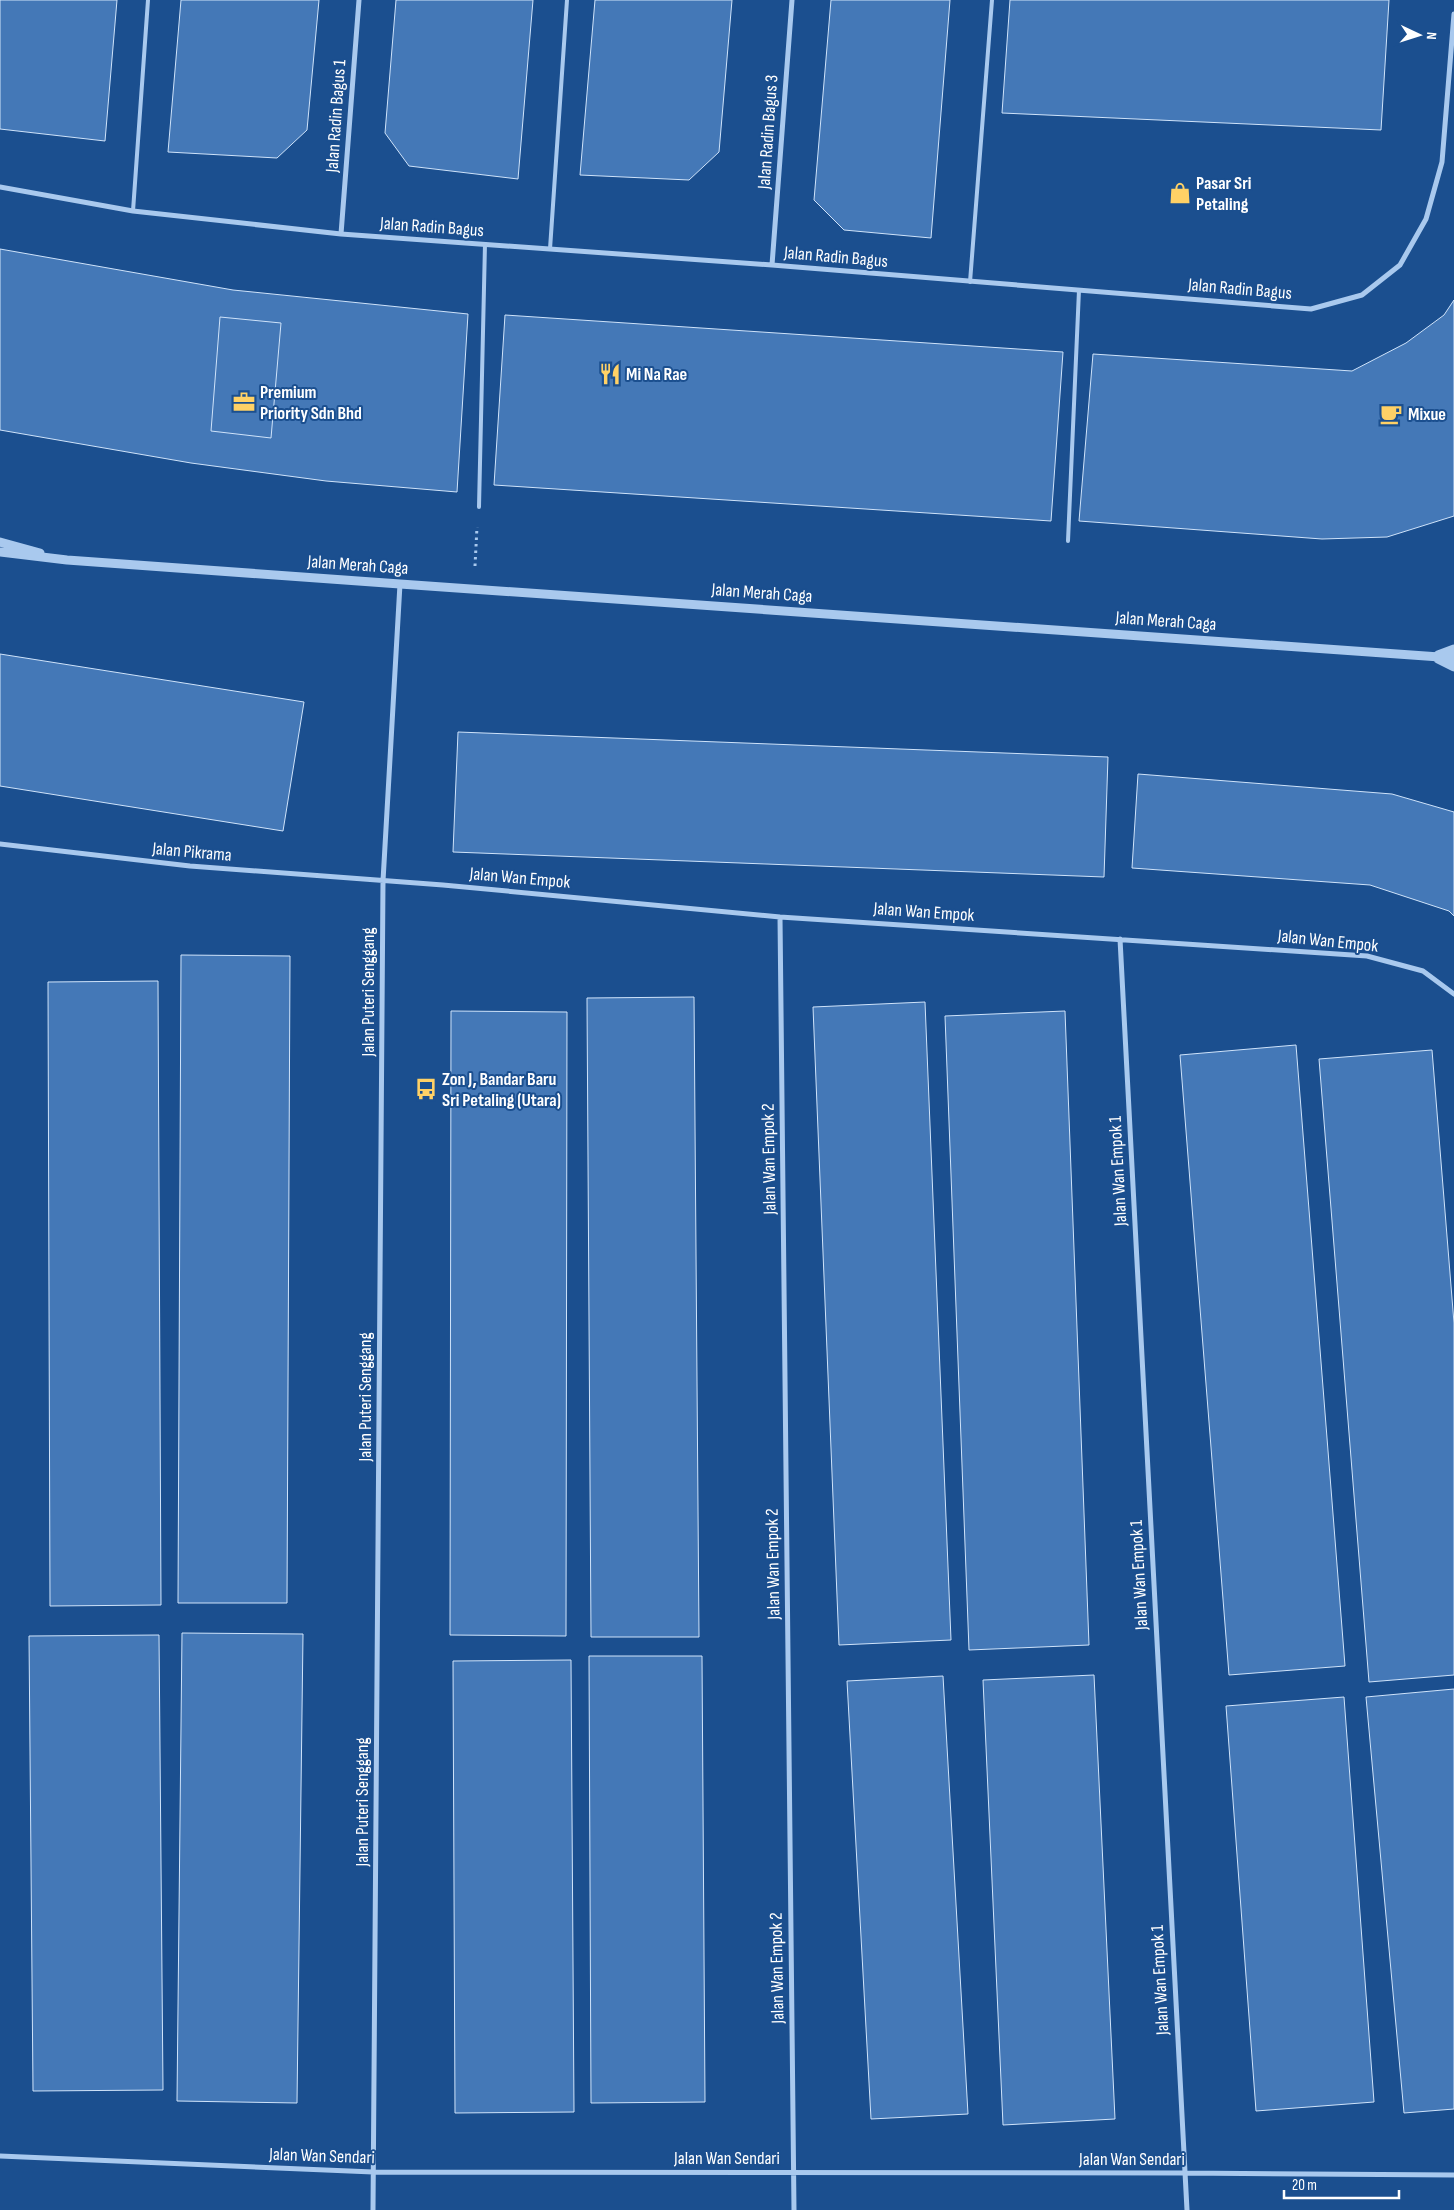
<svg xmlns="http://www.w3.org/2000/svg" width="1454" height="2210" viewBox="0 0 1454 2210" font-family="'Sofia Sans Condensed',sans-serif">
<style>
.building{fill:#4478b7;stroke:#cfe3fa}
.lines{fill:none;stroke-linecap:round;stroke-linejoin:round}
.path{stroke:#a9c9ee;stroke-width:3;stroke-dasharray:2.5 4;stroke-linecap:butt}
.service{stroke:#a9c9ee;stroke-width:4}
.minor{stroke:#a9c9ee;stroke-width:5}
.tertiary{stroke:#a9c9ee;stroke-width:9}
.labels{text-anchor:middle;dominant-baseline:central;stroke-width:4;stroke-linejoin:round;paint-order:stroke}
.street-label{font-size:18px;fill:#fff;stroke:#1b4f8f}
.poi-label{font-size:18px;font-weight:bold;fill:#fff;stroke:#1b4f8f;text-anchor:start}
</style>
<rect width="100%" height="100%" fill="#1b4f8f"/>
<path class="building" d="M0,0H117L105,141L0,129Z
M181,0H319L307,130L277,158L168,152Z
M396,0H533L518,179L409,166L385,133Z
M595,0H732L719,152L689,180L580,175Z
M831,0H950L931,238L844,230L814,200Z
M1010,0H1389L1381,130L1002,113Z
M0,249L233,290L468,314L457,492L326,481L191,463L0,430Z
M1454,300V516L1387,537L1322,539L1079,521L1093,354L1352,371L1406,343L1444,315Z
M505,315L1063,352L1051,521L494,485Z
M220,317L281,323L271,438L211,431Z
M0,654L304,702L283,831L0,786Z
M458,732L1108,757L1104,877L453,852Z
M1138,774L1392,794L1454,812V916L1449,911L1370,885L1132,868Z
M181,955L290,956L287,1603H178Z
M158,981L161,1605L50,1606L48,982Z
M694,997L699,1637H591L587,998Z
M925,1002L951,1640L839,1645L813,1007Z
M451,1011L567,1012L566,1636L450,1635Z
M1065,1011L1089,1645L969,1650L945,1016Z
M1296,1045L1345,1666L1229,1675L1180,1055Z
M1432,1050L1454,1323V1675L1369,1682L1319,1059Z
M182,1633L303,1634L297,2103L177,2101Z
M159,1635L163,2090L33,2091L29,1636Z
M589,1656H702L705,2102L591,2103Z
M571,1660L574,2112L455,2113L453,1661Z
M1094,1675L1115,2119L1003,2125L983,1680Z
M943,1676L968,2114L871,2119L847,1681Z
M1454,1689V2109L1404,2113L1366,1697Z
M1344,1697L1374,2102L1256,2111L1226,1706Z"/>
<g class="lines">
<path class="path" d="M475,566L477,527"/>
<path class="service" d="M133,211L148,0
M550,249L567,0
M970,282L992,0
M479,507L485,244
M1068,541L1079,290"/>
<path class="minor" d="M0,187L133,211L341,234L772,265L1311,309L1362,295L1400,265L1426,219L1442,162L1454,14
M341,234L359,0
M772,265L792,0
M0,844L190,866L443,885L780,917L1367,956L1423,971L1454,994
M780,917L794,2210
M1120,939L1187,2210
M0,2156L373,2172L1184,2173L1454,2175
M373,2210L383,881L400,584"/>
<path class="tertiary" d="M0,542L40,553
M0,552L67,560L400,584L1454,658
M1438,655L1454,649
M1438,659L1454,667"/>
</g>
<defs>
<g id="shop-bare" transform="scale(1.725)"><path d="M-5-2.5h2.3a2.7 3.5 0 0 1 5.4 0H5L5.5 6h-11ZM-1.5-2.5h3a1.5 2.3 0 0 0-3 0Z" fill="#ffd166" stroke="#1b4f8f" stroke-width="2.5" paint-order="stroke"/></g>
<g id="restaurant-bare" transform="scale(1.725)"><path d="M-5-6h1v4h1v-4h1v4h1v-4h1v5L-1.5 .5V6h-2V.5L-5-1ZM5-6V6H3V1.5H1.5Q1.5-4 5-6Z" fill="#ffd166" stroke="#1b4f8f" stroke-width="2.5" paint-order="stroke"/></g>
<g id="office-bare" transform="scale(1.725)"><path d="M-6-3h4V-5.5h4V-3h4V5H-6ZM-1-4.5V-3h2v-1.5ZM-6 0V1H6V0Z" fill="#ffd166" stroke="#1b4f8f" stroke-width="2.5" paint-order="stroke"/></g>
<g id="cafe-bare" transform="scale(1.725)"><path d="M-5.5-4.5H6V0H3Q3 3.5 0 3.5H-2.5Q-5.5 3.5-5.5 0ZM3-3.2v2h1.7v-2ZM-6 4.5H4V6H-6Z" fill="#ffd166" stroke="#1b4f8f" stroke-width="2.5" paint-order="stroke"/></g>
<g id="bus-bare" transform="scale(1.725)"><path d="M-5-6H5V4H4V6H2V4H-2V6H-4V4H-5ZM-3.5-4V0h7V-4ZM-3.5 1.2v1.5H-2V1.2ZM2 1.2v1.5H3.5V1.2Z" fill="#ffd166" stroke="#1b4f8f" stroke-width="2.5" paint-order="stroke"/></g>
</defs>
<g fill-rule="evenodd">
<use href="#shop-bare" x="1180" y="193"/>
<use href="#restaurant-bare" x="610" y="374"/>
<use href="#office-bare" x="244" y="402"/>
<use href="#cafe-bare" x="1391" y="414"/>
<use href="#bus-bare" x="426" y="1089"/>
</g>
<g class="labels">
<g class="street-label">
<text transform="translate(336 116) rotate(-86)">Jalan Radin Bagus 1</text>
<text transform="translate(768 132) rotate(-86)">Jalan Radin Bagus 3</text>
<text transform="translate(432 227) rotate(4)">Jalan Radin Bagus</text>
<text transform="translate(836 257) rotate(5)">Jalan Radin Bagus</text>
<text transform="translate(1240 289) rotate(5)">Jalan Radin Bagus</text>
<text transform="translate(358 565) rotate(4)">Jalan Merah Caga</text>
<text transform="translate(762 593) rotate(4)">Jalan Merah Caga</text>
<text transform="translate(1166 621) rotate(4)">Jalan Merah Caga</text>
<text transform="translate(192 852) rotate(5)">Jalan Pikrama</text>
<text transform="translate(520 878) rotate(5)">Jalan Wan Empok</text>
<text transform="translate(924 912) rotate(4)">Jalan Wan Empok</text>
<text transform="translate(1328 941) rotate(6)">Jalan Wan Empok</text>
<text transform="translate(368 992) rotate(-90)">Jalan Puteri Senggang</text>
<text transform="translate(769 1159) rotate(-91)">Jalan Wan Empok 2</text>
<text transform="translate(1118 1171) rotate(-93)">Jalan Wan Empok 1</text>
<text transform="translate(365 1397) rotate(-90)">Jalan Puteri Senggang</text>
<text transform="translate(773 1564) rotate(-91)">Jalan Wan Empok 2</text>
<text transform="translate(1139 1575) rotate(-93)">Jalan Wan Empok 1</text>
<text transform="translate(362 1802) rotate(-90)">Jalan Puteri Senggang</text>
<text transform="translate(777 1968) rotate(-91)">Jalan Wan Empok 2</text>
<text transform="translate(1160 1980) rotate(-93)">Jalan Wan Empok 1</text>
<text transform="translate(322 2156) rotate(2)">Jalan Wan Sendari</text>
<text x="727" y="2158">Jalan Wan Sendari</text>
<text x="1132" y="2159">Jalan Wan Sendari</text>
</g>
<g class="poi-label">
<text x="1196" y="183">Pasar Sri<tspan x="1196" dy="21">Petaling</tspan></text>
<text x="626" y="374">Mi Na Rae</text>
<text x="260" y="392">Premium<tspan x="260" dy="21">Priority Sdn Bhd</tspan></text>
<text x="1408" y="414">Mixue</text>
<text x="442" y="1079">Zon J, Bandar Baru<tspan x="442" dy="21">Sri Petaling (Utara)</tspan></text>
</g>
</g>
<g transform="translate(1419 35) rotate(94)" stroke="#1b4f8f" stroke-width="4" paint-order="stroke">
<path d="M0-4L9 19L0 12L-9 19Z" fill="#ffffff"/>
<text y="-8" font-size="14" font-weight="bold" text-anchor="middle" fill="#ffffff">N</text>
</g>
<path d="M1284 2190v8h115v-8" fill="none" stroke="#ffffff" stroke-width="2.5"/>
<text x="1292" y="2190" font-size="15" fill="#ffffff" stroke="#1b4f8f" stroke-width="4" paint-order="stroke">20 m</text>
</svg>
